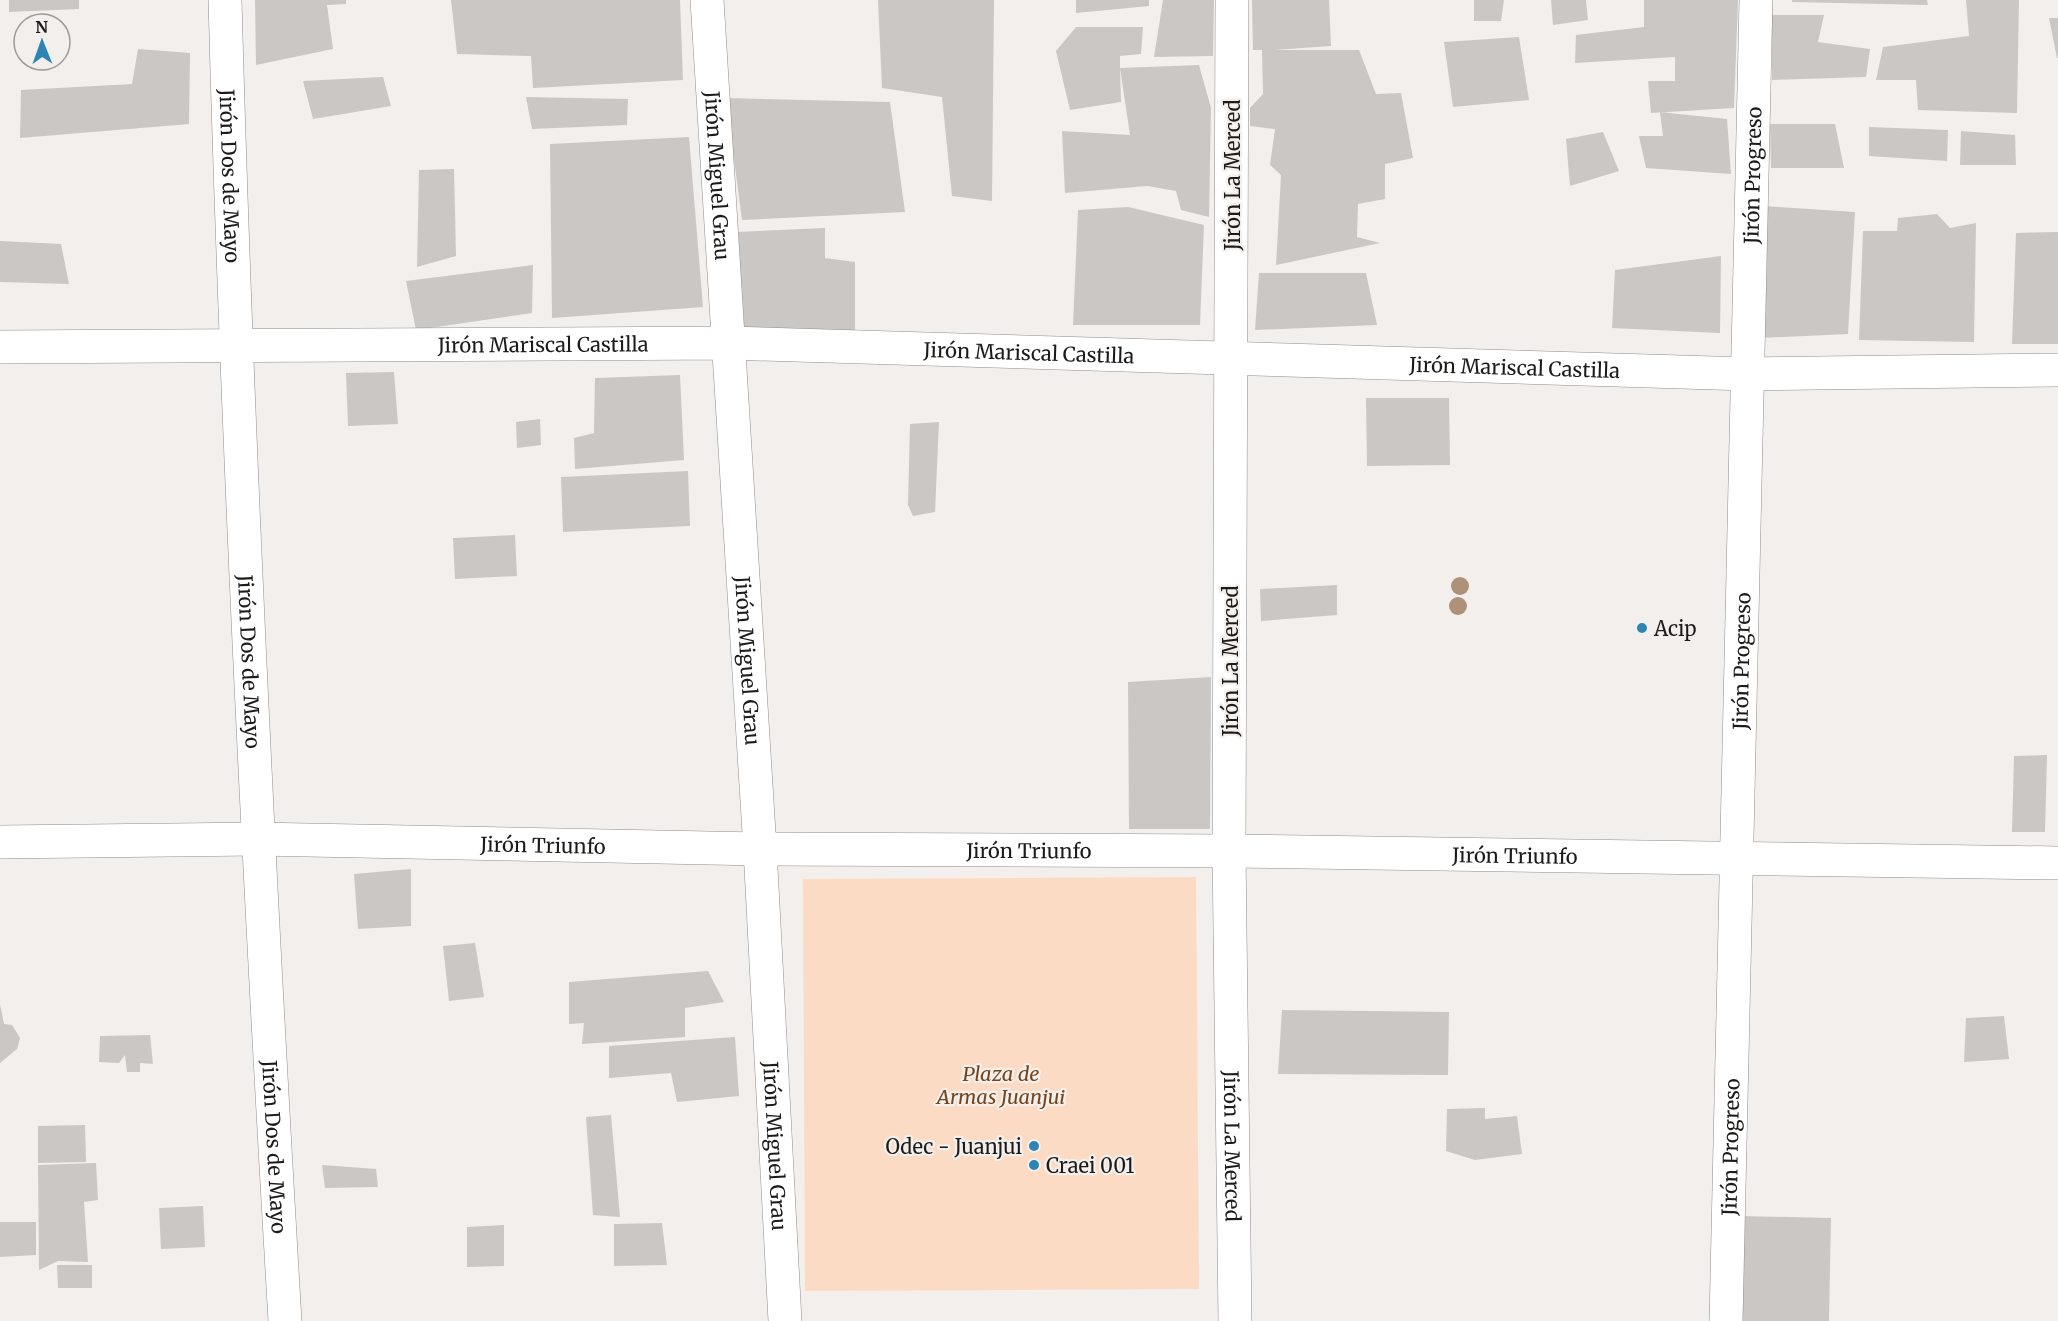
<svg xmlns="http://www.w3.org/2000/svg" width="2058" height="1321" viewBox="0 0 2058 1321" font-family="Merriweather,serif">
<style>
.green{fill:#fcdbc4}
.building{fill:#cbc7c4}
.lines{fill:none;stroke-linecap:round;stroke-linejoin:round}
.minor-casing{stroke:#918e8b;stroke-width:34}
.minor{stroke:#fff;stroke-width:33}
.tree{fill:#ae9179}
.poi-dot{fill:#2e85b4;stroke:#f3efec;stroke-width:2}
.labels{text-anchor:middle;dominant-baseline:central;stroke-width:4.5;stroke-linejoin:round;paint-order:stroke}
.street-label{font-size:20px;fill:#1c1b1a;stroke:#f3efec}
.poi-label{font-size:20px;fill:#1c1b1a;stroke:#f3efec;text-anchor:start}
.park-label{font-size:20px;font-style:italic;fill:#76441b;stroke:#f3efec}
</style>
<rect width="100%" height="100%" fill="#f3efec"/>
<path class="green" d="M1196,877L1199,1289L805,1291L803,879Z"/>
<path class="building" d="M9,0H79V9L9,12Z
M255,0H346V4L327,5L333,49L256,65Z
M451,0H680L683,80L533,88L531,56L457,54Z
M878,0H994L992,201L952,196L942,97L882,88Z
M1076,0H1149V6L1076,13Z
M1163,0H1214L1213,56L1154,57Z
M1252,0H1329L1331,46L1274,50H1359L1376,94L1401,93L1413,158L1385,164V199L1358,204L1357,237L1380,243L1276,265L1281,175L1270,165L1275,129L1250,126V108L1263,94L1262,50H1253Z
M1474,0H1504L1501,21H1474Z
M1551,0H1586L1588,20L1553,25Z
M1644,0H1738L1734,108L1651,113L1648,81H1675V57L1575,63L1576,35L1644,27Z
M1792,0H1927L1928,5L1792,2Z
M1966,0H2019L2017,113L1918,110L1916,80H1876L1883,47L1969,36Z
M1772,15H1824L1818,42L1870,49L1866,77L1772,80Z
M2049,18H2058V58H2057Z
M1076,27H1143L1141,54L1120,56V68L1199,65L1211,108L1209,217L1181,210L1176,191L1147,186L1065,193L1062,131L1130,135L1120,68L1121,102L1070,110L1056,51Z
M1519,37L1529,100L1453,107L1444,42Z
M138,49L190,53L189,124L20,138L21,90L132,84Z
M383,77L391,106L313,119L303,81Z
M526,97L628,99L627,125L532,129Z
M726,98L890,102L905,212L742,220Z
M1660,112L1727,119L1731,174L1646,168L1639,136H1663Z
M1770,124H1835L1844,168H1771Z
M1869,127L1948,130L1947,161L1869,156Z
M1961,131L2015,135L2016,165H1960Z
M1603,132L1619,171L1570,186L1566,139Z
M689,137L703,307L552,318L550,144Z
M454,169L456,256L417,267L419,170Z
M1763,206L1855,212L1848,334L1760,338Z
M1128,207L1204,225L1200,325H1073L1078,210Z
M1937,214L1950,228L1976,223L1974,342L1859,340L1863,231H1897L1898,218Z
M825,228V258L855,262V330L741,329L737,232Z
M2058,232V344H2012L2016,233Z
M0,241L61,244L69,284L0,282Z
M1721,256L1720,333L1612,328L1615,270Z
M533,265L532,313L416,330L406,281Z
M1259,273H1366L1377,325L1255,330Z
M394,372L398,424L348,426L346,373Z
M680,375L684,460L575,469L574,438L594,433L595,378Z
M1366,398H1449L1450,465L1367,466Z
M540,419L541,445L517,448L516,422Z
M939,422L935,512L913,516L908,505L910,424Z
M688,471L690,526L563,532L561,477Z
M515,535L517,576L455,579L453,538Z
M1337,585V615L1261,621L1260,589Z
M1211,677L1210,829H1129L1128,682Z
M2047,755L2045,832H2012L2014,756Z
M411,869V926L358,929L354,874Z
M475,943L484,997L449,1001L443,946Z
M708,971L724,1002L685,1008V1037L582,1044L584,1023L569,1024V982Z
M0,1004L4,1024L12,1025L20,1038L17,1049L0,1063Z
M1282,1010L1449,1012L1448,1075L1278,1074Z
M2004,1016L2009,1059L1964,1062L1966,1018Z
M150,1035L153,1064L140,1063V1072H127L125,1055L119,1063L99,1062L100,1036Z
M735,1037L739,1096L677,1102L671,1073L609,1078V1046Z
M1485,1108V1119L1517,1116L1522,1154L1475,1160L1446,1151L1447,1109Z
M611,1115L620,1217L593,1215L586,1117Z
M85,1125L86,1162L38,1163V1126Z
M96,1163L98,1200L84,1202L88,1262L58,1261L39,1270L38,1165Z
M322,1165L376,1169L378,1187L325,1188Z
M203,1206L205,1247L161,1249L159,1208Z
M1740,1216L1831,1218L1829,1321H1738Z
M0,1222H36V1255L0,1257Z
M662,1223L667,1265L614,1266V1224Z
M504,1225V1266L467,1267V1227Z
M57,1265H92V1288H58Z"/>
<g class="lines">
<g class="minor-casing">
<g id="minor">
<path id="s1" d="M225,0C237,441 259,881 285,1321"/>
<path id="s2" d="M707,0L760,849L785,1321"/>
<path id="s3" d="M1232,0L1229,851L1235,1321"/>
<path id="s4" d="M0,347L727,343L1748,374L2058,370"/>
<path id="s5" d="M0,842L257,839L760,849L1229,851L2058,863"/>
<path id="s6" d="M1726,1321L1756,0"/>
</g>
</g>
<use href="#minor" class="minor"/>
</g>
<g class="tree">
<circle cx="1460" cy="586" r="9"/>
<circle cx="1458" cy="606" r="9"/>
</g>
<g class="poi-dot">
<circle cx="1642" cy="628" r="6"/>
<circle cx="1034" cy="1146" r="6"/>
<circle cx="1034" cy="1165" r="6"/>
</g>
<g class="labels">
<g class="street-label">
<text stroke="none"><textPath href="#s1" startOffset="176">Jirón Dos de Mayo</textPath></text>
<text stroke="none"><textPath href="#s2" startOffset="176">Jirón Miguel Grau</textPath></text>
<text transform="translate(1232 175) rotate(-90)">Jirón La Merced</text>
<text stroke="none"><textPath href="#s6" startOffset="1146">Jirón Progreso</textPath></text>
<text stroke="none"><textPath href="#s4" startOffset="543">Jirón Mariscal Castilla</textPath></text>
<text stroke="none"><textPath href="#s4" startOffset="1029">Jirón Mariscal Castilla</textPath></text>
<text stroke="none"><textPath href="#s4" startOffset="1515">Jirón Mariscal Castilla</textPath></text>
<text stroke="none"><textPath href="#s2" startOffset="662">Jirón Miguel Grau</textPath></text>
<text stroke="none"><textPath href="#s1" startOffset="662">Jirón Dos de Mayo</textPath></text>
<text transform="translate(1230 661) rotate(-90)">Jirón La Merced</text>
<text stroke="none"><textPath href="#s6" startOffset="660">Jirón Progreso</textPath></text>
<text stroke="none"><textPath href="#s5" startOffset="543">Jirón Triunfo</textPath></text>
<text stroke="none"><textPath href="#s5" startOffset="1029">Jirón Triunfo</textPath></text>
<text stroke="none"><textPath href="#s5" startOffset="1515">Jirón Triunfo</textPath></text>
<text stroke="none"><textPath href="#s1" startOffset="1148">Jirón Dos de Mayo</textPath></text>
<text stroke="none"><textPath href="#s2" startOffset="1148">Jirón Miguel Grau</textPath></text>
<text stroke="none"><textPath href="#s3" startOffset="1146">Jirón La Merced</textPath></text>
<text stroke="none"><textPath href="#s6" startOffset="174">Jirón Progreso</textPath></text>
</g>
<g class="poi-label">
<text x="1654" y="628">Acip</text>
<text x="1022" y="1146" text-anchor="end">Odec - Juanjui</text>
<text x="1046" y="1165">Craei 001</text>
</g>
<g class="park-label">
<text x="1001" y="1073">Plaza de<tspan x="1001" dy="23">Armas Juanjui</tspan></text>
</g>
</g>
<g transform="translate(42 42) rotate(359)"><circle r="28" fill="#f3efec" stroke="#9d9a98" stroke-width="1.5"/>
<path d="M0-4.5L10 22L0 15L-10 22Z" fill="#2e85b4"/>
<text y="-9" font-size="16" font-weight="bold" text-anchor="middle" fill="#1c1b1a">N</text>
</g>
</svg>
